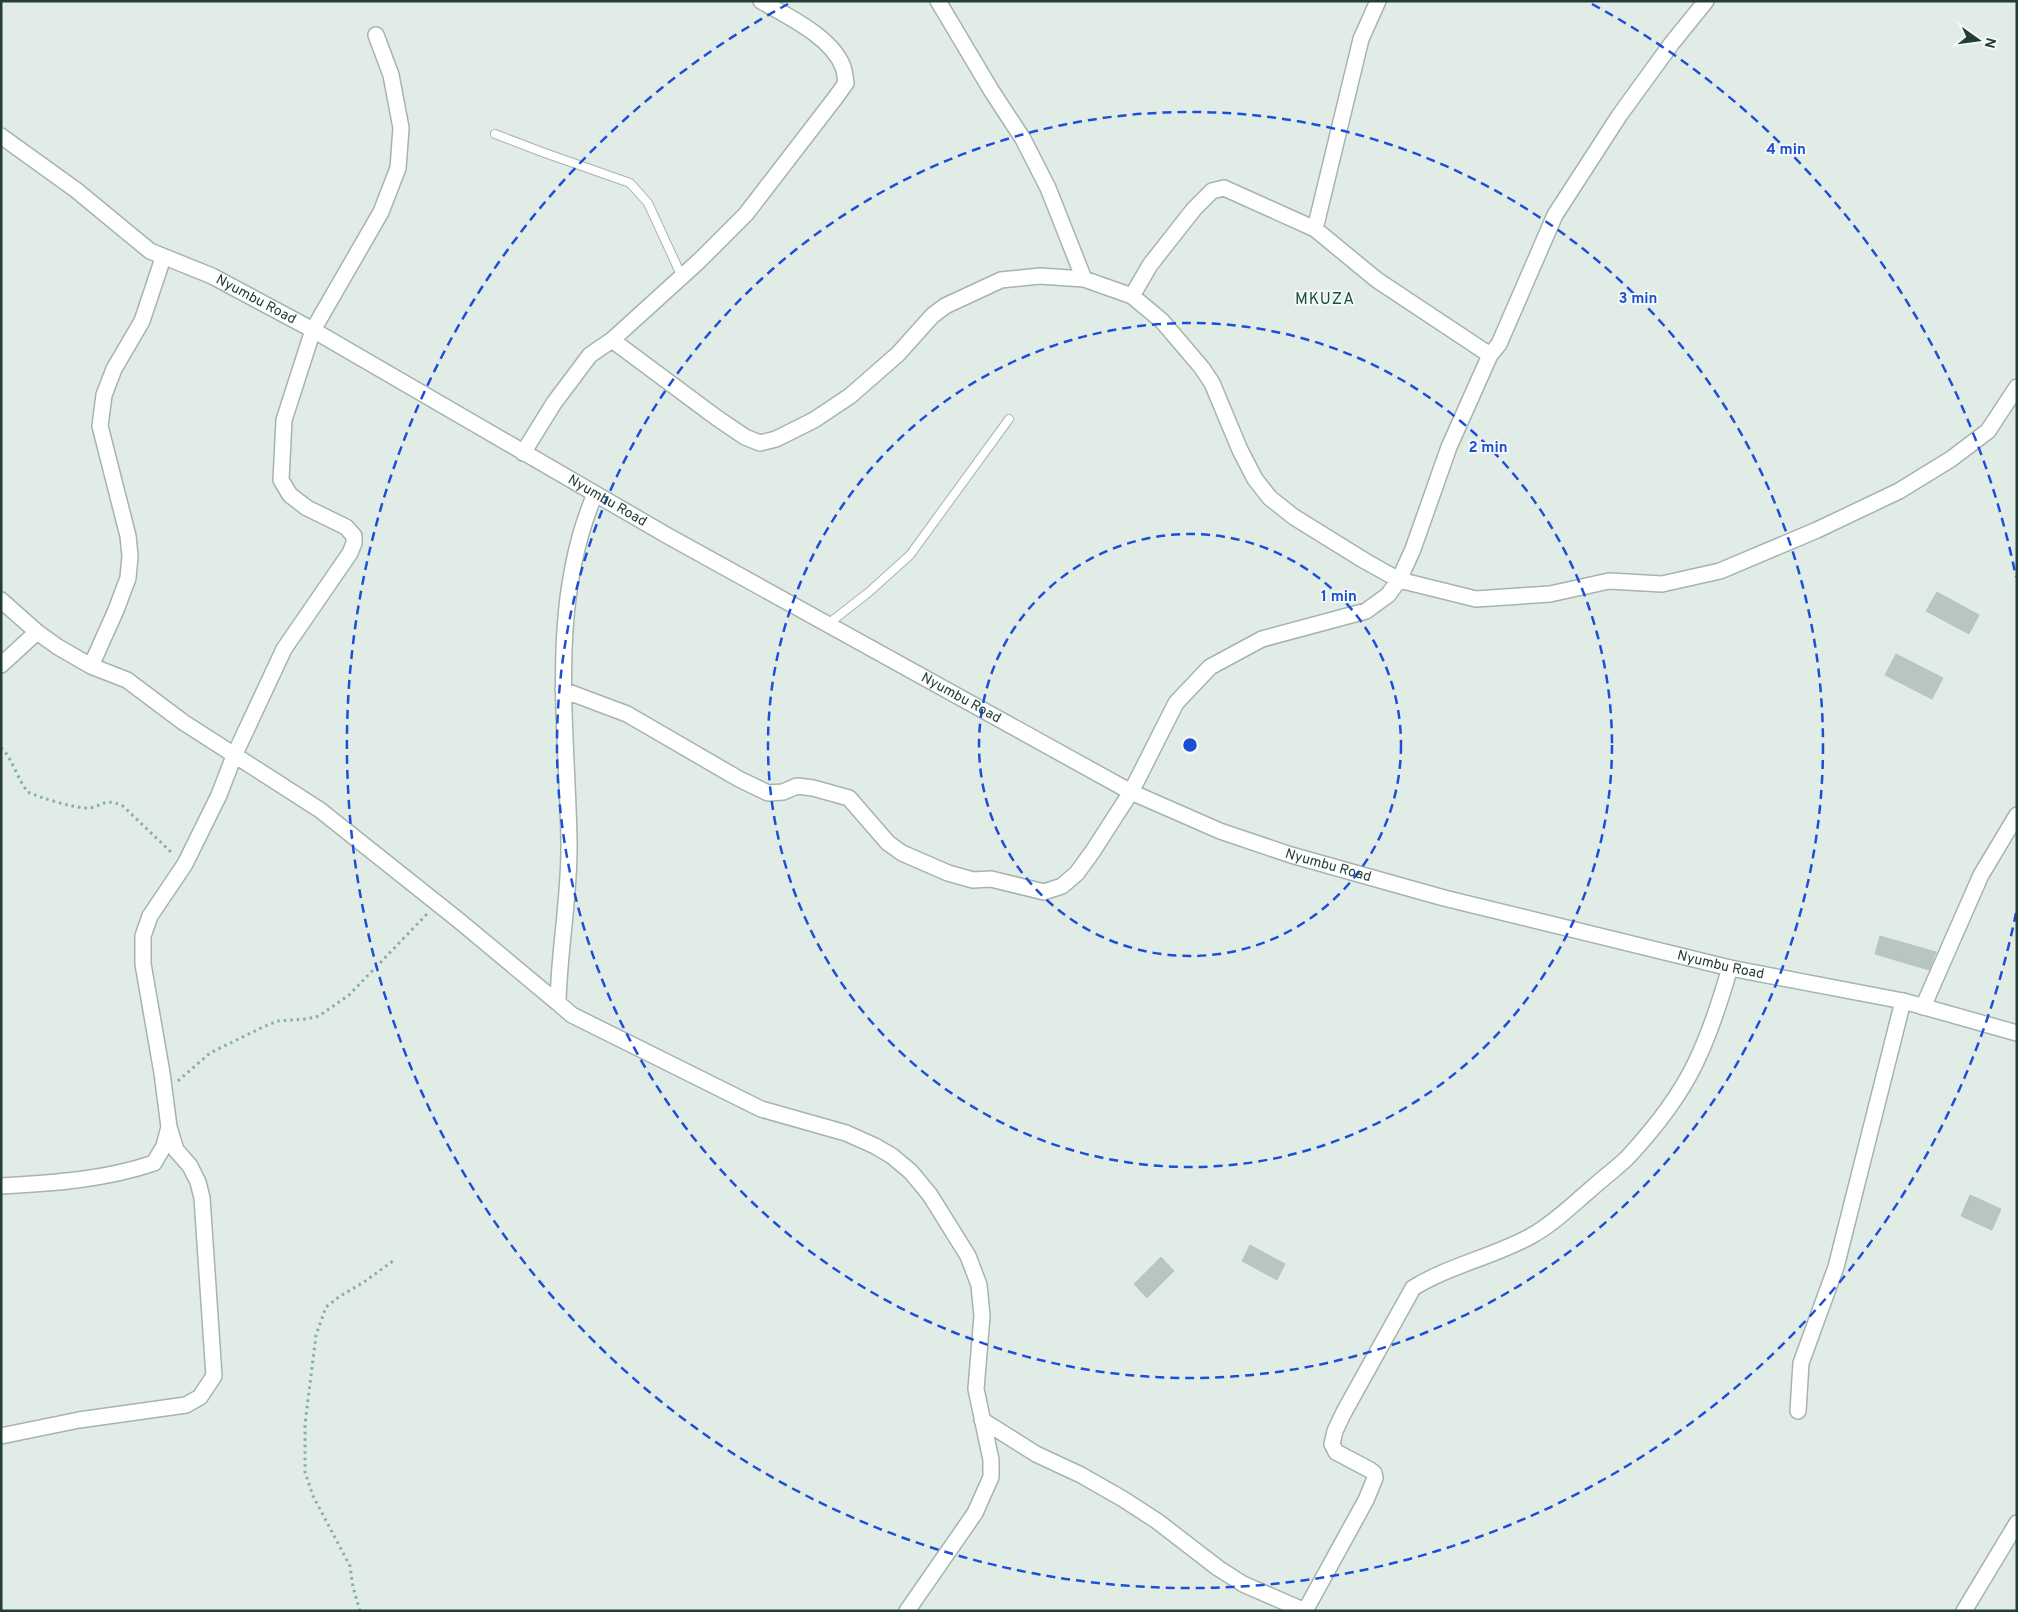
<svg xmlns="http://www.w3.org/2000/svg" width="2018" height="1612" viewBox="0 0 2018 1612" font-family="Overpass,sans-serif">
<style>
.building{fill:#b7c7c0;stroke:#b5c6be}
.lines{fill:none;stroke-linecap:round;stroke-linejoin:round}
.service-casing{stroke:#a5b4ae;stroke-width:10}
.minor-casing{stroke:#a5b4ae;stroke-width:18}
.tertiary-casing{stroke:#a5b4ae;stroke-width:18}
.path{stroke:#83b0a0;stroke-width:3;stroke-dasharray:2.5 4;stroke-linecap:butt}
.service{stroke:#fff;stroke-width:8}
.minor{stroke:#fff;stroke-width:15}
.tertiary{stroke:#fff;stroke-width:15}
.ring{fill:none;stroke:#1d4ed8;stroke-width:2.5;stroke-dasharray:9 6}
.labels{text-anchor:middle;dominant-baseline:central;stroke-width:4;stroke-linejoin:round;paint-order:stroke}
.street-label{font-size:14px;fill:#223d35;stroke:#f3f9f5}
.quarter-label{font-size:16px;letter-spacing:1px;fill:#1e4f41;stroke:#f3f9f5}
.centre{fill:#1d4ed8;stroke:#f3f9f5;stroke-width:2.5}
.ring-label{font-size:15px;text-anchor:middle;font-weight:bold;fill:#1d4ed8;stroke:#f3f9f5;stroke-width:4;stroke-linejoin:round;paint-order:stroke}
</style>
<rect width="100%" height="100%" fill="#e2ece7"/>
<path class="building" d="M1937,592L1979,615L1969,634L1926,611Z
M1896,654L1943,678L1932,699L1885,675Z
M1880,936L1936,952L1929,970L1875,954Z
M1970,1195L2001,1209L1992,1230L1961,1216Z
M1250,1245L1285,1264L1277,1280L1242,1261Z
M1161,1257L1174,1271L1147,1298L1134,1284Z"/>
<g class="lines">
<g class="service-casing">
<path id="service" d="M495,134L542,152L630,183L648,203L682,277
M828,624L869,592L910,555L1009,419"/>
</g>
<g class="minor-casing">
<path id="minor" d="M938,1L991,90L1023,139L1048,188L1084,279
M1315,229L1361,39L1378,1
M1132,296L1150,265L1194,209L1212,191L1224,188L1315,229L1377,280L1490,355
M612,340L717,418L745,437L760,443L776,439L814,420L850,396L898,354L932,316L945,306L1001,280L1040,276L1084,279L1132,296L1162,321L1202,368L1212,383L1240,450L1255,479L1270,498L1294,517L1365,561L1399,580L1476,599L1550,594L1609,581L1662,584L1720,571L1817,530L1899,491L1951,459L1988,431L2017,387
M523,453L554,403L590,355L612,340L699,261L746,214L836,97L846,83C845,78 845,72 843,67C832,37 787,16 761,1
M595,494C548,604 567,725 569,841C570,896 559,949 558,1003L572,1015L761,1109L846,1133L875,1146L892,1156L911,1172L930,1195L968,1256L979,1285L982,1316L976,1389L991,1460V1477L975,1513L907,1611
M1,600L37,632L58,647L91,666L127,680L183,722L320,810L457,919L558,1003
M1,665L37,632
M91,666L116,610L128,578L130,556L128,536L100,426L104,395L114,369L142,321L163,258
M563,690L627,714L739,779L768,793L783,792L797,786L813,788L849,798L888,843L902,853L948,873L973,880L991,879L1044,892L1062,886L1077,873L1093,851L1131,792L1176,703L1210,667L1262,639L1366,611L1388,595L1399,580L1413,549L1449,447L1490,355L1499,344L1555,215L1619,116L1672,43L1706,1
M1923,1007L1981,875L2017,815
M1,1186C53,1183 104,1180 154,1163L164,1146L169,1127
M1798,1411L1801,1363L1836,1267L1903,1001
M982,1420L1036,1454L1081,1475L1123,1499L1157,1521L1218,1568L1243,1584L1305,1611
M1,1436L79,1420L186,1405L200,1397L214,1376L202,1198L198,1182L190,1166L176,1150L169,1127L162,1073L143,964V936L150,916L185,864L219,795L234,756L284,649L350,553L354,543V536L346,527L307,508L290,495L281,480L284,420L313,330L381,212L398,168L401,128L391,75L376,35
M1305,1611L1366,1500L1375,1478L1374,1473L1370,1470L1336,1452L1332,1444L1335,1431L1344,1412L1413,1288C1450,1265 1493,1257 1531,1236C1553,1224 1572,1205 1591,1189C1603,1178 1617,1168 1628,1157C1653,1130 1679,1097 1695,1064C1710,1033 1720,1001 1730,968
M1964,1611L2017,1523"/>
</g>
<g class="tertiary-casing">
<g id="tertiary">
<path id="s1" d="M1,136L76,190L150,251L212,276L313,330L668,536L1131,792L1220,831L1291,855L1444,898L1730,968L1903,1001L2017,1033"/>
</g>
</g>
<path class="path" d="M1,748C12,757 17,779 28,792C41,798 71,807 85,808C102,809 102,796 123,806L173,854
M178,1081L210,1053L265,1026L278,1021L306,1019L319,1016L349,995L427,914
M360,1611L353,1587L350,1566L313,1496L305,1472V1424L316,1335L326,1307L340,1296L364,1282L393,1261"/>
<use href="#service" class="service"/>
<use href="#minor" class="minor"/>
<use href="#tertiary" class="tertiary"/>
</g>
<g class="ring">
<circle cx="1190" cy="745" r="211"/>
<circle cx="1190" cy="745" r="422"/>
<circle cx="1190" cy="745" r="633"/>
<path d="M2016 913A843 843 0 1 1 788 4M1592 4A843 843 0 0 1 2016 577"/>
</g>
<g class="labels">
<g class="street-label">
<text stroke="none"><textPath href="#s1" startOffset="305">Nyumbu Road</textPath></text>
<text stroke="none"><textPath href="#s1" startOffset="710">Nyumbu Road</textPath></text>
<text stroke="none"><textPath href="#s1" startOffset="1115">Nyumbu Road</textPath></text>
<text stroke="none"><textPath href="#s1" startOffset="1520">Nyumbu Road</textPath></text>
<text stroke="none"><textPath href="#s1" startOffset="1925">Nyumbu Road</textPath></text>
</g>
<g class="quarter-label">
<text x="1325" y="300">MKUZA</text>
</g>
</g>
<circle cx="1190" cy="745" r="8" class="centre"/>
<g class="ring-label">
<text x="1786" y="154">4 min</text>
<text x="1638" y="303">3 min</text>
<text x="1488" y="452">2 min</text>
<text x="1339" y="601">1 min</text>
</g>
<rect width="2018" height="1612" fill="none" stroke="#223d35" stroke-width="5"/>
<g transform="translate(1978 40) rotate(104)" stroke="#f3f9f5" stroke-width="4" paint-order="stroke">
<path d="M0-4L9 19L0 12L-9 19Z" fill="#223d35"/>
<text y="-8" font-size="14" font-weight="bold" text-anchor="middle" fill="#223d35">N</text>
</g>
</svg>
